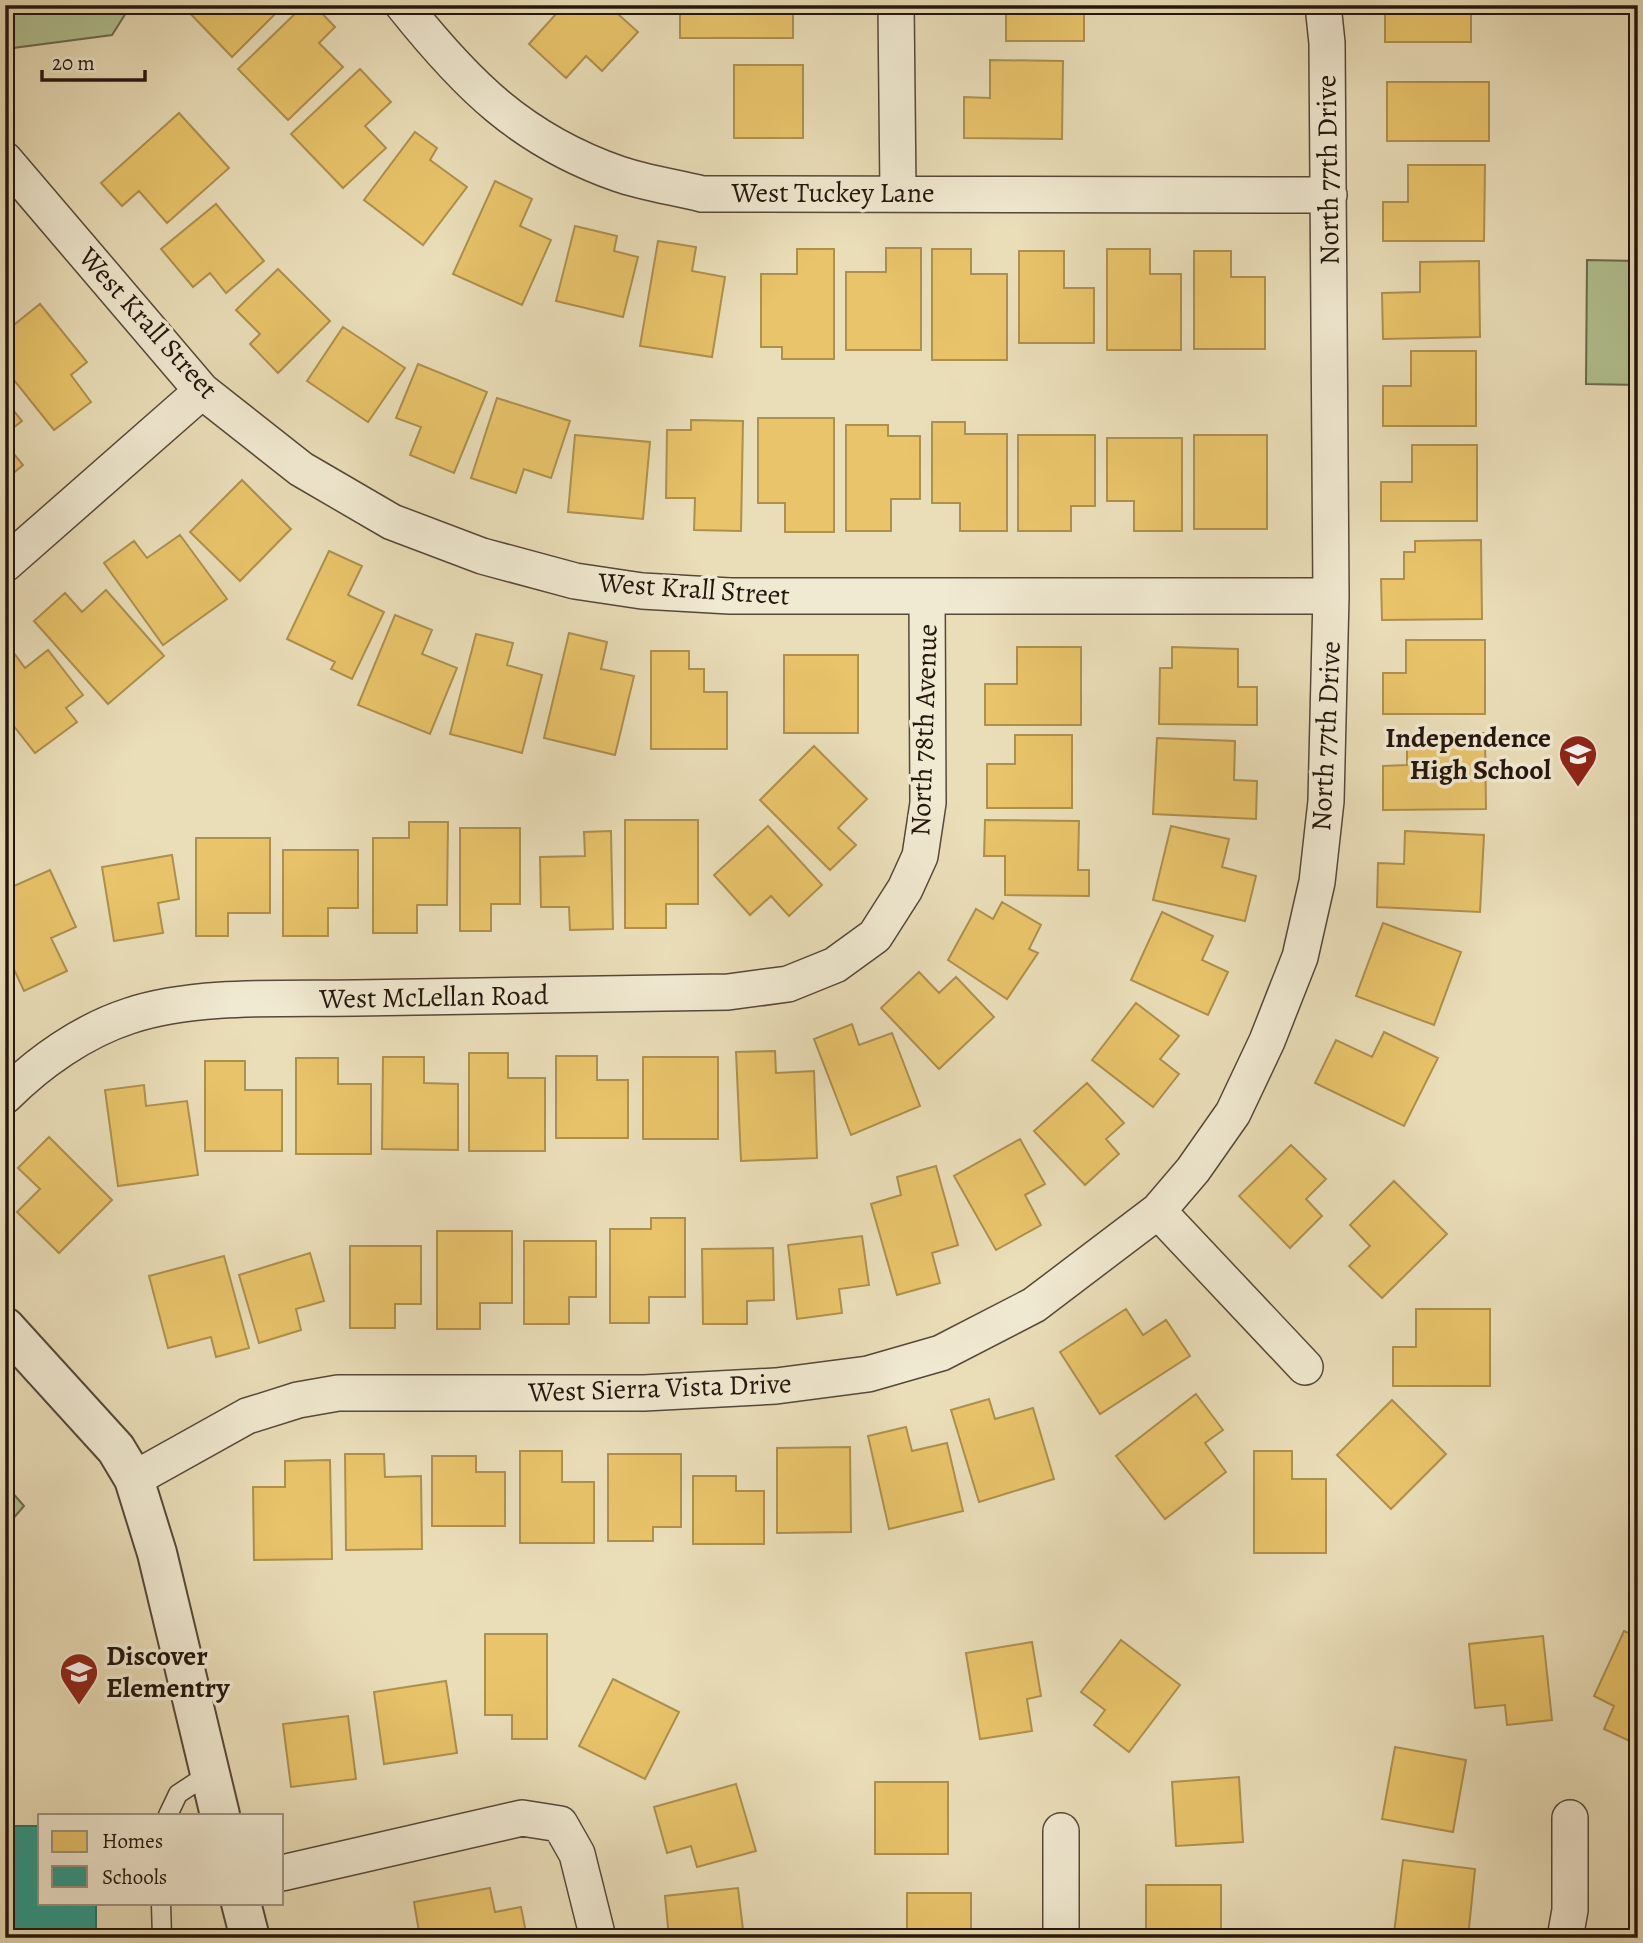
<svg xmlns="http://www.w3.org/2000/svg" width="1643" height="1943" viewBox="0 0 1643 1943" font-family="Alegreya,serif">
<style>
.green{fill:#b2c292;stroke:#6b6c50;stroke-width:2}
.homes{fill:#e9c46a;stroke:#ae904e;stroke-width:2}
.schools{fill:#2a9d8f;stroke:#287468;stroke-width:2}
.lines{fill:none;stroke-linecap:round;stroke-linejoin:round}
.service-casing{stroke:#564838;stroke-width:21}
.minor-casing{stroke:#564838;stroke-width:38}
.tertiary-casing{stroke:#564838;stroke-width:42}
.service{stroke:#f1ead2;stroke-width:18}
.minor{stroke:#f1ead2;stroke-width:35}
.tertiary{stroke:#f1ead2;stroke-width:38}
.labels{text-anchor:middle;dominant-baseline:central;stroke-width:7;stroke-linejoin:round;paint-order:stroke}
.street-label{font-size:28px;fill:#24160d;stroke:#f1ead2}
.poi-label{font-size:28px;font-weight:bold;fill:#24160d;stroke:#f1ead2;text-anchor:end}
</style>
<rect width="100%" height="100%" fill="#eadeb9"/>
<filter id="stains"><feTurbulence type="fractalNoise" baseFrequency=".00286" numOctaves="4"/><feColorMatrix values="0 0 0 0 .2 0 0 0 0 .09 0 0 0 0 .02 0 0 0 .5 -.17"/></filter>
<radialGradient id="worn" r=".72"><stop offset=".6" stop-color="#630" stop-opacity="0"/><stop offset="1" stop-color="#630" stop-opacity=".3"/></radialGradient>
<path class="green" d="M5,5H131L112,35L5,49Z
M1587,260L1638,261V385L1586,384Z
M5,1484L24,1506L5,1528Z"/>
<path class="homes" d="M182,5H284L232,57Z
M304,5H314L335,27L319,43L343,67L288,120L238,69Z
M518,5H532L524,12Z
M564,5H608L638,32L602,71L586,56L566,78L529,44Z
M680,5H793V38H680Z
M1006,5H1084V41H1006Z
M1406,5H1471V42H1385V8Z
M990,60L1063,61L1062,139L964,138V97L990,98Z
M734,65H803V138H734Z
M360,69L391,102L365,126L386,148L343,188L291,134Z
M1387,82H1489V141H1387Z
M179,113L229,168L167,223L139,191L122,206L101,183Z
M415,132L437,148L430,160L467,187L423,245L364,200Z
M1408,165H1485L1484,241H1383V202H1408Z
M495,181L532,199L520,226L551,240L522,305L453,274Z
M216,204L264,261L226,293L210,273L193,287L161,249Z
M575,226L617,236L614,251L638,257L623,317L556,301Z
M658,241L696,247L692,271L725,277L712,357L640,346Z
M886,248H921V350H846V272H886Z
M797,249H834V359H782V347H761V274H797Z
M932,249H971V274H1007V360H932Z
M1107,249H1150V274H1181V350H1107Z
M1019,251H1064V288H1094V343H1019Z
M1194,251H1231V277H1265V349H1194Z
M1479,261L1480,337L1383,339L1382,293L1420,292V262Z
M278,269L330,321L278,373L250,344L260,334L236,310Z
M40,304L87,362L71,375L91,402L54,430L5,369V332Z
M343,327L405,368L368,422L307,381Z
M1411,351H1476V426H1383V386H1411Z
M418,364L487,392L454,473L410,455L421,427L396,418Z
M497,398L570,421L551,478L524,469L516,493L471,478Z
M5,400L22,421L5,434Z
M758,418H834V532H785V503H758Z
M691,420L743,421L741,531L694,530L695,498H666L667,430H691Z
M932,422H965V434H1007V531H960V503H932Z
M846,425H888V436H920V499H891V531H846Z
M575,435L650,442L643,519L568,512Z
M1018,435H1095V506H1071V531H1018Z
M1194,435H1267V529H1194Z
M1107,438H1182V531H1134V501H1107Z
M5,443L23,465L5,480Z
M1412,445H1477V521H1381V482H1412Z
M242,480L291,529L240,581L190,532Z
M180,535L227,599L163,645L104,563L134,541L147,558Z
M1481,540L1482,619L1382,620L1381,579H1404V552H1415V541Z
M329,551L362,566L348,595L384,612L352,679L331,669L335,662L287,639Z
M106,590L164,656L108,704L34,621L65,593L82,612Z
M395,615L432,630L422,654L457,668L430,734L358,705Z
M569,633L607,642L601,669L634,676L615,755L544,738Z
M476,634L513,643L507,665L542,675L522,753L450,734Z
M1406,640H1485V714H1383V673H1406Z
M1017,647H1081V725H985V684H1017Z
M1172,647L1238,649V687H1257V725L1159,724L1160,668H1172Z
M11,649L25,668L48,650L83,695L66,708L77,722L35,753L5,715V654Z
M651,651H689V669H704V692H727V749H651Z
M784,655H858V733H784Z
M1485,733L1486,809L1383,810V766L1407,765V734Z
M1015,735H1072V808H987V764H1015Z
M1157,738L1235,741L1234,780L1257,781L1256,819L1153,814Z
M814,746L867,799L838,828L856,845L830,870L760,800Z
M625,820H698V904H666V928H625Z
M985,820L1079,821L1078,870H1089V896L1005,895V856H984Z
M409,822H448L447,905H417V933H373V838H409Z
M768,826L822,885L789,916L771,896L750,915L714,875Z
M1171,826L1229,839L1222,867L1256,876L1245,921L1153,900Z
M460,828H520V904H491V931H460Z
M611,831L613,929L570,930L569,907H541L540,857L585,856L584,832Z
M1405,831L1484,835L1480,912L1377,907L1378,863L1404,864Z
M196,838H270V913H228V936H196Z
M283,850H358V908H328V936H283Z
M172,855L179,899L158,903L163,933L114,941L102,867Z
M50,870L76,927L51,938L67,971L24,991L5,950V890Z
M1002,902L1041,925L1029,949L1038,953L1007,999L948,960L976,909L993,919Z
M1162,912L1213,936L1202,960L1228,972L1208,1015L1131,980Z
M1383,923L1461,952L1434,1025L1356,996Z
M919,972L939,993L956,977L994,1017L939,1069L881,1008Z
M1136,1003L1179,1036L1160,1059L1179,1074L1153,1107L1092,1060Z
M852,1024L859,1045L892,1033L920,1106L851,1135L814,1039Z
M1384,1032L1438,1058L1404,1126L1315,1083L1336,1040L1372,1057Z
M775,1051L776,1073L814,1071L817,1158L741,1161L736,1052Z
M469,1053H508V1078H545V1151H469Z
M556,1056H597V1080H628V1138H556Z
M383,1057H424V1083L458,1084V1150L382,1149Z
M643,1057H718V1139H643Z
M296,1058H338V1084H371V1154H296Z
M205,1061H245V1090H282V1151H205Z
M1087,1083L1124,1123L1106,1139L1119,1154L1085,1185L1034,1131Z
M144,1085L146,1106L187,1101L198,1175L118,1186L105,1090Z
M49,1137L112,1200L59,1253L17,1212L40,1189L18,1168Z
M1020,1139L1045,1184L1025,1195L1041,1225L996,1250L954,1176Z
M1291,1145L1326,1179L1306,1199L1322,1216L1290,1248L1239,1196Z
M936,1166L958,1245L932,1253L940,1283L897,1295L871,1204L901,1195L897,1177Z
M1394,1181L1447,1234L1382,1298L1349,1266L1370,1246L1350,1225Z
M651,1218H685V1297H649V1323H610V1229H651Z
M437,1231H512V1303H480V1329H437Z
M862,1236L869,1285L839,1289L842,1313L797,1319L788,1245Z
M524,1241H596V1297H569V1324H524Z
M350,1246H421V1304H395V1328H350Z
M773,1248L774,1300L747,1301V1324H703L702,1249Z
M310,1253L324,1301L296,1309L301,1330L259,1343L239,1275Z
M224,1256L249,1348L216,1357L211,1337L168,1348L149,1276Z
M1126,1309L1143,1335L1166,1320L1190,1356L1100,1414L1060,1352Z
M1416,1309H1490V1386H1393V1347H1416Z
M1196,1394L1223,1430L1205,1443L1226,1472L1165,1519L1116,1456Z
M989,1399L995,1419L1033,1408L1054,1479L979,1502L951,1410Z
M1392,1400L1446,1454L1391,1509L1337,1455Z
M906,1427L912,1451L947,1443L963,1511L889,1529L868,1436Z
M850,1447L851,1532L777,1533V1448Z
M520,1451H562V1482H594V1543H520Z
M1254,1451H1292V1479H1326V1553H1254Z
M345,1454H384L385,1477L421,1476L422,1549L346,1550Z
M608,1454H681V1527H653V1541H608Z
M432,1456H476V1472H505V1526H432Z
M330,1460L332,1559L254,1560L253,1487H285V1461Z
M693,1476H736V1491H764V1544H693Z
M1624,1631L1638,1637V1745L1604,1729L1614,1706L1594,1696Z
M485,1634H547V1739H512V1715H485Z
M1543,1636L1552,1720L1507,1725L1505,1705L1475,1708L1469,1644Z
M1121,1640L1180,1685L1129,1752L1094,1725L1105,1710L1081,1692Z
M1032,1642L1041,1696L1027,1699L1032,1731L980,1739L966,1653Z
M613,1679L679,1712L645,1779L579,1746Z
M446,1681L457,1753L384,1764L374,1692Z
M348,1716L356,1779L291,1787L283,1724Z
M1395,1747L1466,1760L1453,1832L1382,1819Z
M1239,1777L1243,1842L1176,1846L1172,1782Z
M875,1782H948V1854H875Z
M736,1784L756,1851L697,1867L691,1846L667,1853L654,1807Z
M1403,1860L1475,1869L1468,1938L1394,1933Z
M1146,1885H1221V1938H1146Z
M490,1888L495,1912L521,1907L527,1938H420L414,1902Z
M738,1888L744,1938H669L665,1896Z
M907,1893H971V1938H907Z"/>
<path class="schools" d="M5,1826H40V1903H96V1938H5Z"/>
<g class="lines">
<g class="service-casing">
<path id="service" d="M168,1815L178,1794L210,1773
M161,1903L162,1938"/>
</g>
<g class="minor-casing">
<path id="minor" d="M403,5C466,84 521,140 619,174C645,183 674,187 702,194L1329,195
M896,5L898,192
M5,160L202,391L301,469L392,522L482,556L575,581L642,591L730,596H1331
M5,564L202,391
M5,1096C39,1062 83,1031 129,1016C194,994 287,999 356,998C480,996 604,994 728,992L788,984L835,965L875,936L905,889L920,856L928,803L927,597
M1158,1211L1305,1367
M134,1479L247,1416L298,1400L338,1393H644L776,1386L868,1374L941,1353L1034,1305L1158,1211L1193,1170L1233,1113L1267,1041L1300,957L1317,882L1326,801L1331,596L1327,43L1323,5
M1061,1831V1938
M282,1873L522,1818L560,1824L577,1854L598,1938
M1565,1938L1570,1910V1818"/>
</g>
<g class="tertiary-casing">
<path id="tertiary" d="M5,1327L116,1449L134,1479L157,1553L220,1815
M241,1903L250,1938"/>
</g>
<use href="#service" class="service"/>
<use href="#minor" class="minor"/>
<use href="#tertiary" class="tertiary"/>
</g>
<defs>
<g id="school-pin" transform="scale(2.0125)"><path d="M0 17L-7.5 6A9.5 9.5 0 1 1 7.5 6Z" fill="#8f2418" stroke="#f1ead2"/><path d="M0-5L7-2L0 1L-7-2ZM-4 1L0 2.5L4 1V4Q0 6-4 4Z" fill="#fff"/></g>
</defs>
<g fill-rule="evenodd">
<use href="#school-pin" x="1578" y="754"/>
<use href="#school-pin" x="79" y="1672"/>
</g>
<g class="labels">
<g class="street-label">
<text transform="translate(1328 170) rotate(-91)">North 77th Drive</text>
<text x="833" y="193">West Tuckey Lane</text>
<text transform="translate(148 323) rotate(48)">West Krall Street</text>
<text transform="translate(694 589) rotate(4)">West Krall Street</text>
<text transform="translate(924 730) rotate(-88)">North 78th Avenue</text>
<text transform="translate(1326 736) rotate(-87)">North 77th Drive</text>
<text transform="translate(434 997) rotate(-1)">West McLellan Road</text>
<text transform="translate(660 1388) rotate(-2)">West Sierra Vista Drive</text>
</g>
<g class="poi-label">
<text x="1551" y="738">Independence<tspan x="1551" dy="32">High School</tspan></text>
<text x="106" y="1656" text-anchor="start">Discover<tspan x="106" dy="32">Elementry</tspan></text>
</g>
</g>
<rect width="1643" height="1943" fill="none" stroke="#eadeb9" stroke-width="28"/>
<rect x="7" y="7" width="1629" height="1929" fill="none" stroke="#24160d" stroke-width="3.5"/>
<rect x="14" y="14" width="1615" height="1915" fill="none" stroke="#24160d" stroke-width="2"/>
<rect x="38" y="1814" width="245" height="91" fill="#f1ead2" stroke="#9f9583" stroke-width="2"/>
<rect x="52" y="1831" width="35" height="21" fill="#e9c46a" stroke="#9f9583" stroke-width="2"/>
<text x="102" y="1848" font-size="21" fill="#24160d">Homes</text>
<rect x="52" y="1866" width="35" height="21" fill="#2a9d8f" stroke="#9f9583" stroke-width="2"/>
<text x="102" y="1884" font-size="21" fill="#24160d">Schools</text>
<path d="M42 70v10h103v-10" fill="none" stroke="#24160d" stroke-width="3.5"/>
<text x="52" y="70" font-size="21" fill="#24160d" stroke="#f1ead2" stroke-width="5" paint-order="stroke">20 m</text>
<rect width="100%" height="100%" filter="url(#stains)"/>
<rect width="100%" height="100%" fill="url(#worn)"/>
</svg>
